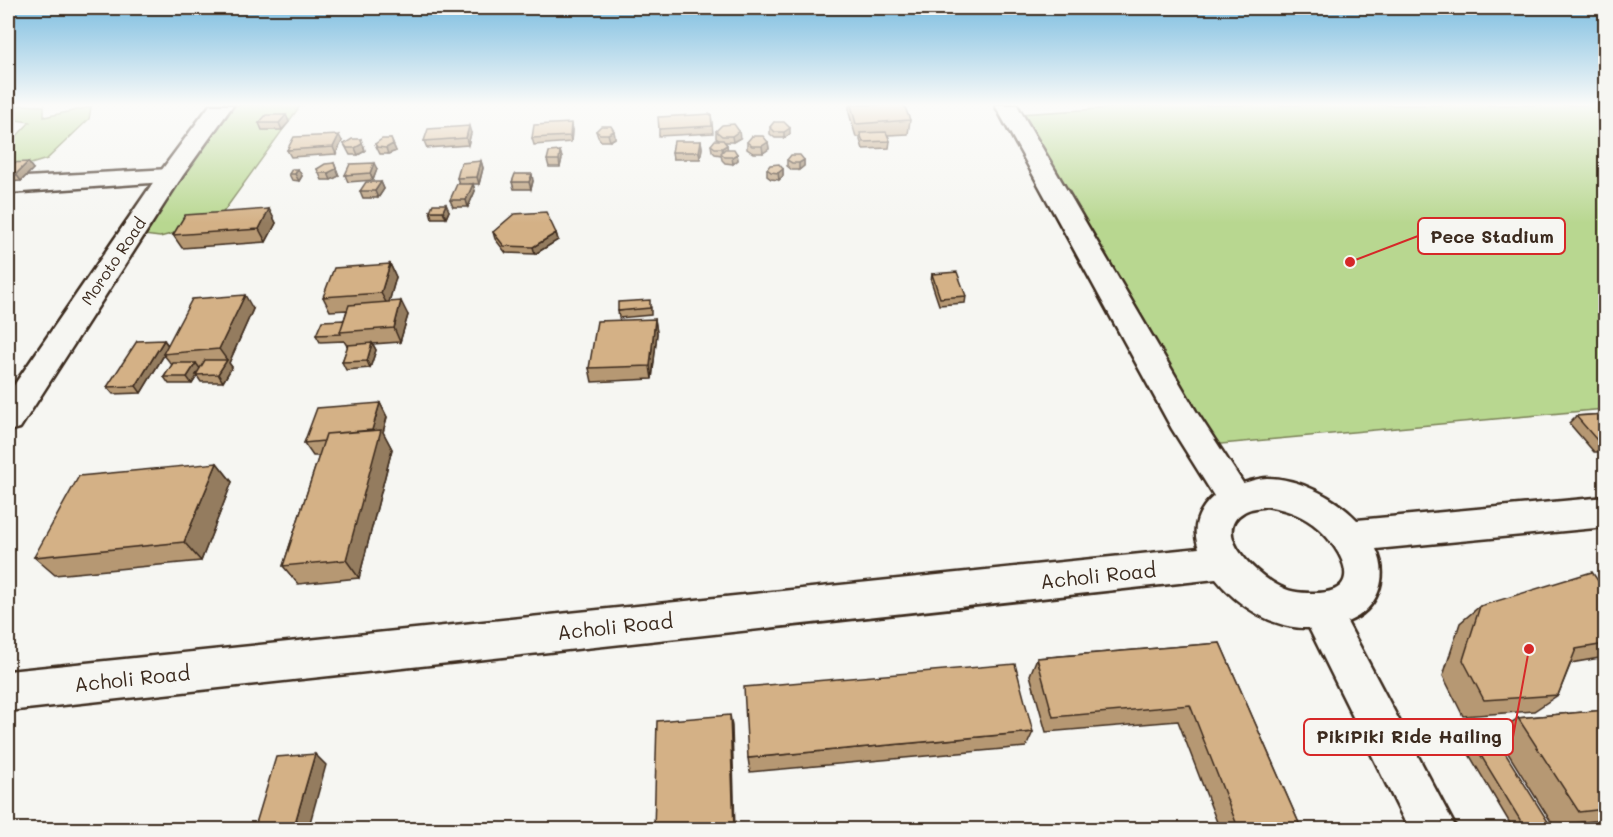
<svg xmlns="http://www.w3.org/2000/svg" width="1613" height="837" viewBox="0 0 1613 837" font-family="Mali,sans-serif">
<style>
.green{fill:#b8d790;stroke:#7a8057;stroke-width:1.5}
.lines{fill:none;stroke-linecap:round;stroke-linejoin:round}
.minor-casing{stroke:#3b2a1e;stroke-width:5}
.major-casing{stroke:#3b2a1e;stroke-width:5}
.minor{fill:#f6f6f2;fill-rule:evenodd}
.major{fill:#f6f6f2;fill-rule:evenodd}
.wall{fill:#b69873;stroke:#3b2a1e;stroke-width:1.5}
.shaded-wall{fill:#947c5e;stroke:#3b2a1e;stroke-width:1.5}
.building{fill:#d4b186;stroke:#3b2a1e;stroke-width:1.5}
.labels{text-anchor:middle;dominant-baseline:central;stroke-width:4.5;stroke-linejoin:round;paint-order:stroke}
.street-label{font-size:16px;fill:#3b2a1e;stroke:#f6f6f2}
.near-street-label{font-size:20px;fill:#3b2a1e;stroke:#f6f6f2}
.leader{fill:none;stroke:#d62828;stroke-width:2}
.callout-dot{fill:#d62828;stroke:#f6f6f2;stroke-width:2}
.callout{fill:#f6f6f2;stroke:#d62828;stroke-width:2}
.callout-label{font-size:18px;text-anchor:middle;font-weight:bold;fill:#3b2a1e}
</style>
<rect width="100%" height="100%" fill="#f6f6f2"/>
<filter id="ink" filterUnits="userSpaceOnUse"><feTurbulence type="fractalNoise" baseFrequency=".0167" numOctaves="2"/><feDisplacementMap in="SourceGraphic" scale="12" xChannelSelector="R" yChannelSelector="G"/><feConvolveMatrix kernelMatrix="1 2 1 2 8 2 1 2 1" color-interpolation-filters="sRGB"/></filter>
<g filter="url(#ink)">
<path class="green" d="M21,105L44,106V117L91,107L89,119L47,159L8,171V142L14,139L30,122L16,120L8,123V110Z
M237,105H303L300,106L216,222L160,237L127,233L216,121Z
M1162,105H1605V409L1188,447L1018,114Z"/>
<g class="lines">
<g class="minor-casing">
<path id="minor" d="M995,105H1017L1196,411L1243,483C1251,481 1260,478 1267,478C1299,478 1336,498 1357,520L1606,497V527L1376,549C1390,578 1377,611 1347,622L1457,830H1409L1309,628C1273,629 1237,605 1216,579L8,711V671L1199,548C1191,528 1198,510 1214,496L1172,429ZM1266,506C1283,509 1298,513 1313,524C1337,542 1370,592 1316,593C1304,593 1292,593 1281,587C1260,578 1208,533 1244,512C1250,508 1259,508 1266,506Z
M170,169L179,171L182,176L179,181L8,193V178Z"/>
</g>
<g class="major-casing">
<path id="major" d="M210,105H233L181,178L20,428L8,431V394L161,171Z"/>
</g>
<use href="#minor" class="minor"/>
<use href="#major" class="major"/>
</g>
<path class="wall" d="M849,105H904L910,120L908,134L888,135L890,141L889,148L863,149L860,140V137H856L849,113Z
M711,114L713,133L659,136V129Z
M286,115L289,122L282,130H262L259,123Z
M774,122L790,134L784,138H775L770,134V127Z
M572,130L571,142L534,145L532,138Z
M596,131H614L615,138L610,141H601L598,137Z
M716,131L740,138L733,142H725L727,145V149L737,154L738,160L733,164L725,163L722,160L721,155L715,154L712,151L711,145L719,140L716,138Z
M471,133L468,145L427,148L424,141Z
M391,139L396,151L388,154H380L375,144Z
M342,141L336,154L291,157L287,150Z
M701,141L702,148L700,159H673L672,152Z
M747,142H768L769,149L763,153H753L747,149Z
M344,144L364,146L365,151L358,155H350Z
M560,151L562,158L560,167H549L547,160Z
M787,160H804V166L799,170H792L787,166Z
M481,161L483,168L479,184H468H473L475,191L468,207H453L450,200L459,184L457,178Z
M8,163L33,169L21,181L8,182Z
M334,163L339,176L331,180H322L317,169Z
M298,169L302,176L299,181L292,180L289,174Z
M377,169L373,180L348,182L345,175Z
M767,169H783V176L779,180L771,179L767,176Z
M533,181L531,189H514L512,182Z
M381,182L384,189L378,198H363L360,191Z
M269,209L276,223L266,242L182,248L173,235Z
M430,211H449L446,218H432Z
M493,232L556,233L558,240L535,254L506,253L495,239Z
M390,264L396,277L389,302L408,315L400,342L373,344L376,350L370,368L346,370L342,362L348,346H347L344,341L320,342L316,335L344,320L347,310L330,311L323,297Z
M932,274L966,296L965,303L939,305L931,281Z
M651,307V315L619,318L618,311Z
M253,309L229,363L232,367L223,382H201L197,376L192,384H169L164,377L172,365L164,355L141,393L113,394L107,387L164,340L168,345Z
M655,319L657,333L652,379L592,382L589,368Z
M380,403L387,417L383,432L392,449L359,578L298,584L283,566L319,456H313L304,443Z
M1605,414V452H1594L1569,423L1576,416Z
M217,463L232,482L201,561L55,575L34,557Z
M1605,591V657L1571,663L1558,695L1534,711L1463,716L1443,676L1460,623L1480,606Z
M1220,643L1302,830H1220L1178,721L1046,732L1030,675L1037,658Z
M1605,710V820L1553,825L1496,734L1518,718Z
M1466,731L1550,825L1542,830H1514L1458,736Z
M1033,732L1026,747L750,772L748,758Z"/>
<path class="shaded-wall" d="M8,105L14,114L8,119Z
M286,115L289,122L282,130L279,123Z
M571,123L572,130L571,142L570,136Z
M469,126L471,133L468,145L466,138Z
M790,128V134L784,138V132Z
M614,131L615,138L610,141L608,134Z
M739,131L740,138L733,142L732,136Z
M339,135L342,141L336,154L333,147Z
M361,139L365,151L358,155L355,148Z
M701,141L702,148L700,159L699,152Z
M768,142L769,149L763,153L762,146Z
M393,144L396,151L388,154L386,148Z
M727,145L728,152L723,155L722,148Z
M560,151L562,158L560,167L559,160Z
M737,154L738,160L733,164L732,157Z
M804,160V166L799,170V163Z
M481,161L483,168L479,184L477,177Z
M28,162L33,169L21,181L16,174Z
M334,163L339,176L331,180L328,173Z
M374,163L377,169L373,180L370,173Z
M298,169L302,176L299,181L295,174Z
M783,169V176L779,180L778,173Z
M532,174L533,181L531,189L529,182Z
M381,182L384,189L378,198L375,191Z
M473,184L475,191L468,207L466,200Z
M446,204L449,211L446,218L443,211Z
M269,209L276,223L266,242L259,229Z
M556,233L558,240L535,254L533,247Z
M390,264L396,277L388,306L381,293Z
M245,295L253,309L229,363L232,367L223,382L218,374L227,360L219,349Z
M401,301L408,315L400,342L394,328Z
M655,319L657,333L652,379L650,366Z
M164,340L169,347L163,354L164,355L141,393L136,386Z
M372,343L376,350L370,368L367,361Z
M196,363L201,370L196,375L197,376L192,384L187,377Z
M380,403L387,417L383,432L392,449L359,578L346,560L370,436Z
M217,463L232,482L201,561L184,542Z
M730,715L732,726L735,830H734Z
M315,754L326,765L308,830H293Z"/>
<path class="building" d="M851,105H904L910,120L856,124Z
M711,114L712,126L659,129L658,117Z
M266,115H286L279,123H259Z
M774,122H784L790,128L784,132H775L770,127Z
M571,123L570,136L532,138L534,125Z
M734,124L739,131L732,136H722L716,131L722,125Z
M469,126L466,138L424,141L428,129Z
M601,126H611L614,131L608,134H600L596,131Z
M886,132L890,141L863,142L860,133Z
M339,135L333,147L287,150L294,137Z
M752,136H763L768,142L762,146H752L747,142Z
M352,139H361L362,144L355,148H347L344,144Z
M382,139H391L393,144L386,148L377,147L375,144Z
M715,140H723L727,145L722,148H715L711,145Z
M674,141H701L699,152H672Z
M725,149H734L737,154L732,157H725L721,153Z
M560,151L559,160H547L549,152Z
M791,155H800L804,160L799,163H792L787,160Z
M481,161L477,177L457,178L461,163Z
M28,162L16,174L8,175V163Z
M334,163L336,169L328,173H319L317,169L325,164Z
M374,163L370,173L345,175L350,164Z
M779,164L783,169L778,173L771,172L767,169L770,165Z
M292,169H298L295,174H289Z
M515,174H532L529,182H512Z
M366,182H381L375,191H360Z
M457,184H473L466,200H450Z
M433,204H446L443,211H430Z
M269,209L259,229L173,235L185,215Z
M546,212L556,233L533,247L504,246L493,232L514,214Z
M390,264L381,293L323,297L334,268Z
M957,272L966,296L940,298L932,274Z
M245,295L219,349L163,354L192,299Z
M650,300V308L618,311V302Z
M401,301L394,328L340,332L349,305Z
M655,319L650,366L589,368L597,321Z
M344,320L340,332L341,334L316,335L322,321Z
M164,340L136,386L107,387L137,341Z
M372,343L367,361L342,362L348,345Z
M205,360H227L218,374L196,375Z
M173,363H196L187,377H164Z
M380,403L372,430L326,434L324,441L304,443L317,408Z
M1605,414V445L1602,446L1576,416Z
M381,430L346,560L283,566L326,434Z
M217,463L184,542L34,557L79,476Z
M1592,572L1605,591V644L1576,649L1558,695L1484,700L1463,660L1480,606Z
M1220,643L1302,830H1239L1190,705L1053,717L1037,658Z
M1015,664L1033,732L748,758L744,687Z
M1605,710V809L1579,812L1518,718Z
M730,715L734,830H654L657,721Z
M1490,729L1550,825L1525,828L1466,731Z
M315,754L293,830H254L276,757Z"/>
</g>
<linearGradient id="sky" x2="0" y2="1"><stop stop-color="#7cbde0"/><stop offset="0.47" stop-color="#fbfbf9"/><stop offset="1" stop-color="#fbfbf9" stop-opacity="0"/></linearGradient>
<rect width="1613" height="223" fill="url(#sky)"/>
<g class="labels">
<g class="street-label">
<text transform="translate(113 261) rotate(-56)">Moroto Road</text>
</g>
<g class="near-street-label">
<text transform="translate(1098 575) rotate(-6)">Acholi Road</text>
<text transform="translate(615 626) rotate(-6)">Acholi Road</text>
<text transform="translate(132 678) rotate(-6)">Acholi Road</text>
</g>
</g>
<path class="leader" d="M1350 262L1418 236M1529 649L1513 737"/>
<g class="callout-dot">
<circle cx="1350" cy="262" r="6"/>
<circle cx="1529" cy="649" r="6"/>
</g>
<g class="callout">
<rect x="1418" y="218" width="147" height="36" rx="6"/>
<rect x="1304" y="719" width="209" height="36" rx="6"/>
</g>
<g class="callout-label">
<text x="1492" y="243">Pece Stadium</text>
<text x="1409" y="743">PikiPiki Ride Hailing</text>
</g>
<rect width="1613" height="837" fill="none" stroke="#f6f6f2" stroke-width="30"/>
<rect x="15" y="15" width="1583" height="807" fill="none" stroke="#3b2a1e" stroke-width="2" filter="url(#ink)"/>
</svg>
